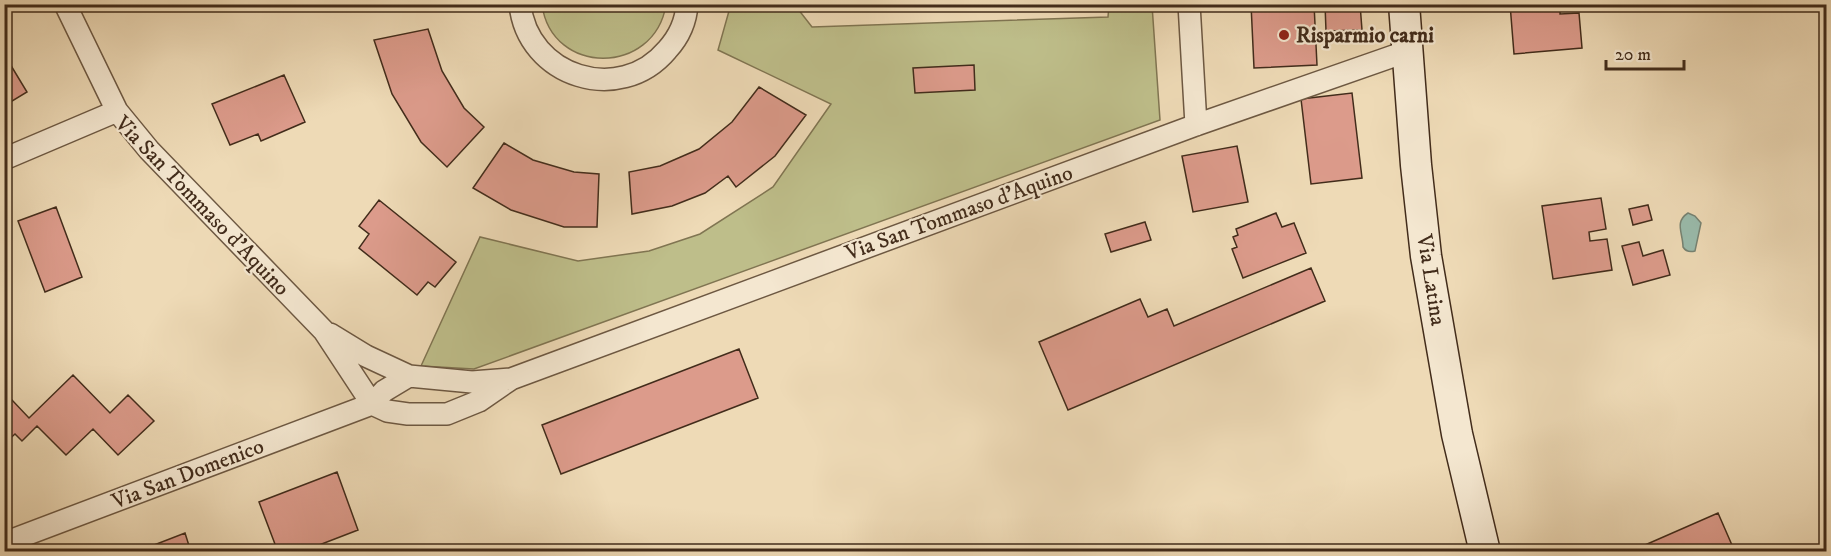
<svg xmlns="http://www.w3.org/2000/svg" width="1831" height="556" viewBox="0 0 1831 556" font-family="'IM FELL DW Pica',serif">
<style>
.green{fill:#bebe8a;stroke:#807552;stroke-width:1.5}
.water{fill:#99bbac;stroke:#768272;stroke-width:1.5}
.building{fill:#dc9b8b;stroke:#422c1b;stroke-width:1.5}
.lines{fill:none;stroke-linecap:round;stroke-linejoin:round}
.street-casing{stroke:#6d5842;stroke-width:24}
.secondary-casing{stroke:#422c1b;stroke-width:33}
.street{stroke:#f4e7d0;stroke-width:21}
.secondary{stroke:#f4e7d0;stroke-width:30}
.poi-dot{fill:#8f2418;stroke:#f4e7d0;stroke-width:2}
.labels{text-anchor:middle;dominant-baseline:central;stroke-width:4.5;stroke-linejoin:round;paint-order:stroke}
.poi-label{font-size:22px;font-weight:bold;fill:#422c1b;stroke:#f4e7d0;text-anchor:start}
.street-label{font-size:22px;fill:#422c1b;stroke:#f4e7d0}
</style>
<rect width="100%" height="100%" fill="#eedab6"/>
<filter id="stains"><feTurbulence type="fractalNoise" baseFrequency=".00333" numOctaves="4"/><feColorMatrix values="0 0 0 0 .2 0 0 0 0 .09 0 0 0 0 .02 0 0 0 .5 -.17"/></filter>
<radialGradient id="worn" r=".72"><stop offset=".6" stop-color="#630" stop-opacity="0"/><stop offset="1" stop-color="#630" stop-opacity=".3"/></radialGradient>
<path class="green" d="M542,5V4L666,5C654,76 552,76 542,5Z
M1109,5H1152L1160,120L474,369L421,366L480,237L578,261L649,251L700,234L773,187L831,104L718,50L729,11L798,9L812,27L1108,17Z"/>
<path class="water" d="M1688,213L1695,216L1701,223L1695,251C1691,252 1686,252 1683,247C1683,233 1674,222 1688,213Z"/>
<path class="building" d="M1251,4H1314L1317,65L1254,68Z
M1325,4H1360L1362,30L1326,31Z
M1510,4H1560V14L1579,13L1582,48L1514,54Z
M428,29L442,71L464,108L484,127L447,167L421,142L392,94L374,40Z
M4,54L27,92L4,106Z
M974,65L975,90L915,93L913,68Z
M284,75L305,122L261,141L258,134L230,145L212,104Z
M759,87L806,115L775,156L736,187L728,176L705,193L672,206L632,214L629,172L660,166L699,149L732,122Z
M1352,93L1362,178L1311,184L1301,99Z
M504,143L533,160L574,172L599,174L597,227H564L511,210L473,188Z
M1237,146L1248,202L1193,212L1182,156Z
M1601,198L1606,229L1589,232L1590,241L1607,239L1612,270L1553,279L1542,206Z
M379,200L456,262L435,287L428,282L417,295L359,248L369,234L359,226Z
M1648,205L1652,220L1633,225L1629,209Z
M56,207L82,277L45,292L18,221Z
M1276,213L1282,227L1294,223L1306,253L1243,278L1232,249L1237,247L1233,237L1238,235L1236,229Z
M1145,222L1151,240L1111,252L1105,234Z
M1639,242L1643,256L1663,250L1670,275L1633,285L1622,246Z
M1311,268L1325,301L1068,410L1039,342L1140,299L1148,317L1167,309L1174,326Z
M739,349L758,398L561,474L542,425Z
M73,375L110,413L128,395L154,421L118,455L93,429L66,455L37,426L22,441L15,434L4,444V407L12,400L29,418Z
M337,472L358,530L301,552H278L259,502Z
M1718,513L1735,552H1629Z
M185,533L191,552H136Z"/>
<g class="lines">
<g class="street-casing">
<path id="street" d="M65,4L117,111
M520,4C527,77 620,106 667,50C678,38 686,22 687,4
M1189,4L1196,125
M4,159L117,111L149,150L324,331L372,404L387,411L408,414H447L479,401L511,379
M330,334L366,356L409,376
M4,543L372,404L384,391L409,376L472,382L511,379L1196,125L1408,51"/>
</g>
<g class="secondary-casing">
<path id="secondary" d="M1404,4L1416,165L1426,256L1457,434L1485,552"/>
</g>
<use href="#street" class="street"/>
<use href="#secondary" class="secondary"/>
</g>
<circle class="poi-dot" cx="1284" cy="35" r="6"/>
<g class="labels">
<g class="poi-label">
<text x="1296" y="35">Risparmio carni</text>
</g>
<g class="street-label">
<text transform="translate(202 206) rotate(46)">Via San Tommaso d'Aquino</text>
<text transform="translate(959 213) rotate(-20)">Via San Tommaso d'Aquino</text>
<text transform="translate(1431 280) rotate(81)">Via Latina</text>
<text transform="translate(188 474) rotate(-21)">Via San Domenico</text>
</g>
</g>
<rect width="1831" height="556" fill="none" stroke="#eedab6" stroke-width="24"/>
<rect x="6" y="6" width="1819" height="544" fill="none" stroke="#422c1b" stroke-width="3"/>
<rect x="12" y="12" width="1807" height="532" fill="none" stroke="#422c1b" stroke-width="1.5"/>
<path d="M1606 60v9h78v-9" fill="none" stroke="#422c1b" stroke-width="3"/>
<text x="1615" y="60" font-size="18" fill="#422c1b" stroke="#f4e7d0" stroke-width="4.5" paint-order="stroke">20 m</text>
<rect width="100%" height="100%" filter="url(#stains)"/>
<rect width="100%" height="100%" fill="url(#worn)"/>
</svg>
